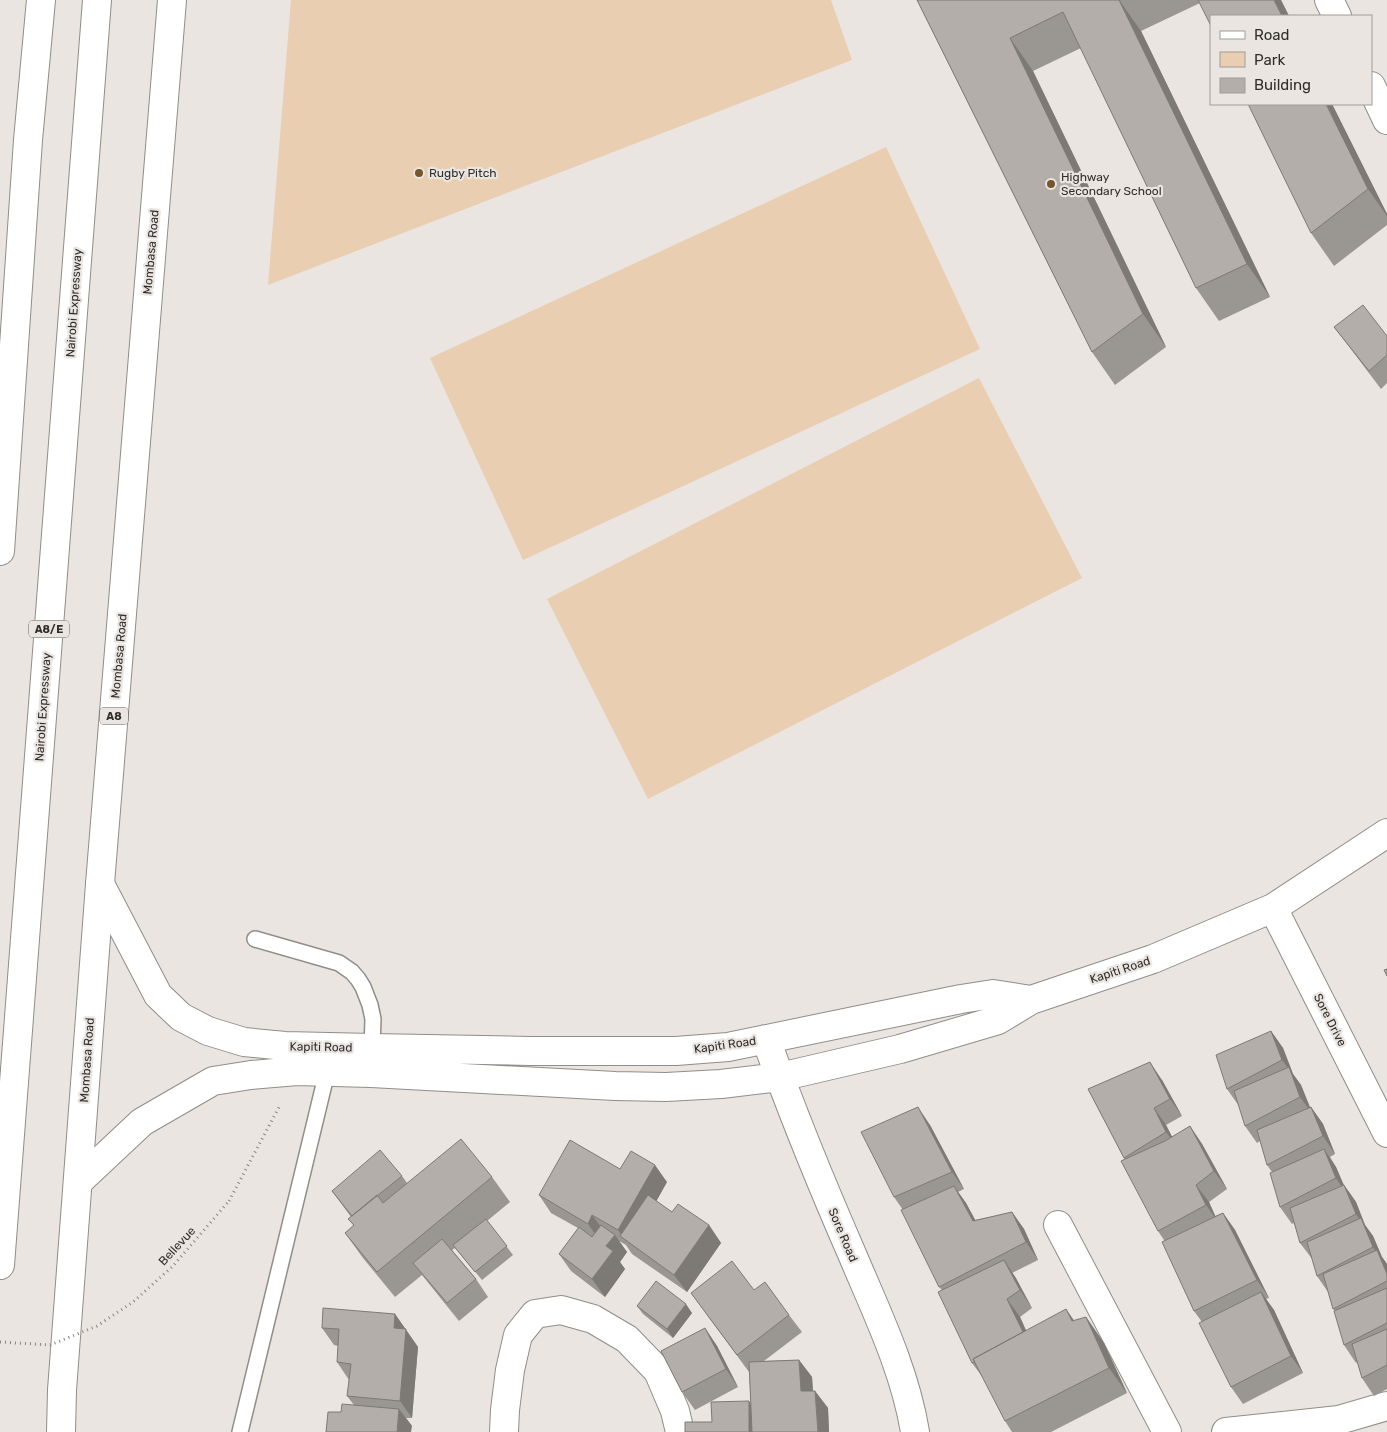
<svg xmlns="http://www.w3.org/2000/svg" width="1387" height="1432" viewBox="0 0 1387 1432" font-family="Rubik,sans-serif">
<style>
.green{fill:#e9ceb1}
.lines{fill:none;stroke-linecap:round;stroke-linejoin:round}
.service-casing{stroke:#918d88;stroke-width:18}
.minor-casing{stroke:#918d88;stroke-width:30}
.trunk-casing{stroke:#918d88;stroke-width:30}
.motorway-casing{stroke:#918d88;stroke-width:30}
.path{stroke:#898682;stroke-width:3;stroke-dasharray:1 4;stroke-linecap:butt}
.service{stroke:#fff;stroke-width:15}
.minor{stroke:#fff;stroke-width:28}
.trunk{stroke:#fff;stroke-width:28}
.motorway{stroke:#fff;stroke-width:28}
.path-bridge{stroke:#898682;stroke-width:3;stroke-dasharray:1 4;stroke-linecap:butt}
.wall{fill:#9a9691}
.shaded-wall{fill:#7d7a76}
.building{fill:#b3aea9;stroke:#7d7a76}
.poi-dot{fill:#77552d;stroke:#eae5e0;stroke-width:2}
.labels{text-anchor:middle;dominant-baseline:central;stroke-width:4.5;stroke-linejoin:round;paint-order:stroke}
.shield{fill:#eae5e0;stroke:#686562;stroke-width:1}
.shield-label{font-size:11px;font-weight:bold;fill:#302e2c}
.poi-label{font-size:12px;fill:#302e2c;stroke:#eae5e0;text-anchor:start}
.street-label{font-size:12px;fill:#302e2c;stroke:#eae5e0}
</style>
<rect width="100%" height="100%" fill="#eae5e0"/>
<path class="green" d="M291,0H831L852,60L268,285Z
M886,147L980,349L523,560L430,358Z
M979,378L1082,578L648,799L547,599Z"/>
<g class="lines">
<g class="service-casing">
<path id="service" d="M255,939L339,963L352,972L358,979L363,987L370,1005L373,1019L372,1048
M240,1432L327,1072"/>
</g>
<g class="minor-casing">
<path id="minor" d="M1329,0L1337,16
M1371,86L1387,120
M100,884L158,995L181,1017L208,1031L244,1042L285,1046L372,1048L530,1051H676L728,1047L961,999L993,994L1031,1000L1153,959L1273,908L1387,833
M1273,908L1387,1133
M766,1039C792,1112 821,1183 852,1254C876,1311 905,1370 915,1432
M78,1182L142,1122L213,1081L251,1075L297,1071L371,1073L615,1086L666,1087L721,1084L780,1077L900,1049L998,1020L1031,1000
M1058,1225L1167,1432
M504,1432L505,1410L510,1370L518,1335L535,1314L561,1310L593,1319L627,1339L658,1371L675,1411L680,1432
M1226,1432L1339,1420L1387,1406"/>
</g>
<g class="trunk-casing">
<path id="trunk" d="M61,1432L62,1390L100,884L172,0"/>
</g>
<g class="motorway-casing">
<path id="motorway" d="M0,551L28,140L41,0
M0,1265L97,0"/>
</g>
<path class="path" d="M229,1201L279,1107"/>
<use href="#service" class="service"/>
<use href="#minor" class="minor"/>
<use href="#trunk" class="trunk"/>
<use href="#motorway" class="motorway"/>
<path class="path-bridge" d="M0,1342L50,1345L97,1326L133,1302L173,1266L229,1201"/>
</g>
<path class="wall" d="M917,0H1281L1289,16L1200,3L1141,31L1270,297L1219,321L1196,288L1081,48L1033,71L1166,347L1115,385L1092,352Z
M1332,104L1387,214V225L1334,266L1311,233Z
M1334,327L1387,336V383L1381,389L1347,344Z
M1271,1031L1283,1048L1293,1074L1301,1085L1310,1107H1311L1323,1124L1335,1154L1330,1157L1336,1167L1344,1185L1356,1202L1365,1225L1373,1236L1382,1257L1387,1264V1389L1374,1396L1362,1378L1357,1362L1356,1363L1344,1345L1335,1311L1333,1309L1328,1292L1317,1276L1313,1260L1300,1243L1294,1223L1292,1224L1280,1207L1272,1172L1267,1165L1260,1141L1257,1143L1245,1126L1239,1106L1227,1089Z
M1162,1080L1182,1116L1166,1125L1172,1137L1190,1126L1202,1144L1227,1189L1209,1202L1215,1216L1223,1213L1235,1230L1269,1298L1266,1299L1274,1310L1303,1373L1243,1404L1231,1387L1202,1322L1194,1311L1164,1240L1158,1231L1125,1160L1088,1089Z
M930,1125L964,1189L958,1192L966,1203L975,1220L1012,1212L1024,1229L1038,1260L1012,1273L1032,1308L1020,1317L1026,1331L1066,1309L1074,1321L1086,1317L1104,1343L1127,1393L1051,1432H1012L1005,1421L984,1379L972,1363L942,1290L939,1287L903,1210L894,1197Z
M620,1169L667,1182L656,1201L672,1212L709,1225L721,1243L687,1292L632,1254L626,1245L619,1241L627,1252L620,1262L625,1269L605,1297L571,1271L559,1254L578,1228L551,1213L539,1195Z
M402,1176L407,1183L492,1177L510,1202L487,1221L513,1255L482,1280L455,1248L452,1250L476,1279L488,1297L459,1321L422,1275L395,1297L363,1258L345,1233L354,1226L348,1219L351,1217L332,1191Z
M754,1290L789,1315L802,1332L764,1361L799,1360L812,1377L813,1391H815L828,1408L829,1432H685L712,1422L751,1404L749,1372L691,1293Z
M637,1306L692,1313L673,1338L643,1314Z
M395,1314L418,1347L412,1418H406L412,1426L341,1412L354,1405L347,1396L349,1380L337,1362L338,1346L334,1345L322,1328Z
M705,1328L717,1346L738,1387L695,1410L682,1392Z"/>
<path class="shaded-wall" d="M1119,0L1141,31L1270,297L1247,264Z
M1274,0H1281L1289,16H1282Z
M1010,38L1033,71L1166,347L1143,314Z
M1326,104H1332L1387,214V216L1368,189Z
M1271,1031L1283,1048L1293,1074L1301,1085L1313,1115L1300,1097L1290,1071L1282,1060Z
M1150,1062L1162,1080L1182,1116L1170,1099Z
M918,1107L930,1125L964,1189L952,1172Z
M1311,1107L1323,1124L1335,1154L1323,1136Z
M1154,1108L1166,1125L1179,1150L1166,1132Z
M1190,1126L1202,1144L1227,1189L1214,1171Z
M1324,1149L1336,1167L1348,1196L1336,1178Z
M655,1165L667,1182L632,1245L625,1240L618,1230Z
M1196,1185L1209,1202L1218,1222L1206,1205Z
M1344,1185L1356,1202L1365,1225L1373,1236L1382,1257L1387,1264V1274L1380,1258L1373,1247L1364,1225L1356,1214Z
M954,1186L966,1203L985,1238L973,1221Z
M1012,1212L1024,1229L1038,1260L1026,1242Z
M1223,1213L1235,1230L1269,1298L1257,1280Z
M592,1215L605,1232L600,1241L588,1224Z
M709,1225L721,1243L687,1292L674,1275Z
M615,1235L627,1252L620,1262L625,1269L605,1297L592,1279L606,1246Z
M1004,1260L1016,1278L1032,1308L1020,1290Z
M1261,1292L1274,1310L1303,1373L1291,1356Z
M1007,1299L1020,1317L1035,1350L1023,1333Z
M686,1304L692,1313L673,1338L667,1329Z
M1066,1309L1084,1335L1072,1321Z
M395,1314L418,1347L412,1418L400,1401L394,1328Z
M1086,1317L1104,1343L1127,1393L1109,1368Z
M705,1328L717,1346L738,1387L726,1369Z
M799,1360L812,1377L814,1409L801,1391Z
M815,1391L828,1408L829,1432H818Z
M749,1401L761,1419V1432H749Z
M399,1409L412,1426L411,1432H397Z"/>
<path class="building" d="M917,0H1119L1247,264L1196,288L1063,12L1010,38L1143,314L1092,352Z
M1198,0H1274L1282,16H1211V26Z
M1248,104H1326L1368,189L1311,233Z
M1363,305L1387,336V355L1369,371L1334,327Z
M1387,969V976L1384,970Z
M1271,1031L1282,1060L1227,1089L1216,1055Z
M1150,1062L1170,1099L1154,1108L1166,1132L1124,1158L1088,1089Z
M1289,1067L1300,1097L1245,1126L1234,1091Z
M918,1107L952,1172L894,1197L861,1132Z
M1311,1107L1323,1136L1267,1165L1257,1130Z
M1190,1126L1214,1171L1196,1185L1206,1205L1158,1231L1121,1161L1165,1141Z
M461,1139L492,1177L377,1272L345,1233L354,1225L348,1219L377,1195L383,1203Z
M570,1140L620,1169L631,1151L655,1165L618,1230L592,1215L588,1224L539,1195Z
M1324,1149L1336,1178L1280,1207L1270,1173Z
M380,1150L402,1176L352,1216L332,1191Z
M1344,1185L1356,1214L1300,1243L1290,1208Z
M954,1186L973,1221L1012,1212L1026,1242L939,1287L901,1210Z
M648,1195L672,1212L678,1204L709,1225L674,1275L620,1236Z
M1223,1213L1257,1280L1194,1311L1162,1242Z
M1361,1218L1373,1247L1317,1276L1307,1242Z
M486,1219L507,1246L475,1272L453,1245Z
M601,1225L615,1235L606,1246L613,1251L592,1279L559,1254L579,1227L592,1237Z
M442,1239L476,1279L447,1303L413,1263Z
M1377,1250L1387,1274V1281L1333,1309L1323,1274Z
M1004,1260L1020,1290L1007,1299L1023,1332L973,1359L975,1362L972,1363L938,1292Z
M732,1261L754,1290L765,1282L789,1315L737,1355L691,1293Z
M656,1281L686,1304L667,1329L637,1306Z
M1387,1288V1323L1344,1345L1334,1311Z
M1261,1292L1291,1356L1231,1387L1199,1323Z
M323,1308L395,1314L394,1328L406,1329L400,1401L347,1396L351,1364L337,1362L339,1329L322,1328Z
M1066,1309L1072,1321L1086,1317L1109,1368L1005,1421L973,1359Z
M705,1328L726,1369L682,1392L661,1351Z
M1387,1329V1365L1362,1378L1352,1344Z
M799,1360L801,1391H815L818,1432H752L749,1362Z
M749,1401V1432H685V1422H712L711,1402Z
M342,1404L399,1409L397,1432H326L328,1412H341Z"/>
<g class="poi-dot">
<circle cx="419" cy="173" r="5"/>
<circle cx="1051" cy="184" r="5"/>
</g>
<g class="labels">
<g class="shield">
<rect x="29" y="620.5" width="40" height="17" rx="4"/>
<rect x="100" y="707.5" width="28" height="17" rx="4"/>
</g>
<g class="shield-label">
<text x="49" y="629">A8/E</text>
<text x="114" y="716">A8</text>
</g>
<g class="poi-label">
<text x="429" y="173">Rugby Pitch</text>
<text x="1061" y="177">Highway<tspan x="1061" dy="14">Secondary School</tspan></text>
</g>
<g class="street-label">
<text transform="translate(151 252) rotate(-85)">Mombasa Road</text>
<text transform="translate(74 303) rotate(-86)">Nairobi Expressway</text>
<text transform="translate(119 656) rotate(-85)">Mombasa Road</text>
<text transform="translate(43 707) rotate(-86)">Nairobi Expressway</text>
<text transform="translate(1120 970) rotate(-18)">Kapiti Road</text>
<text transform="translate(1330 1020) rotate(63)">Sore Drive</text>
<text transform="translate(725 1045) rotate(-8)">Kapiti Road</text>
<text transform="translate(321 1047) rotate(1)">Kapiti Road</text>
<text transform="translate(87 1060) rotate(-86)">Mombasa Road</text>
<text transform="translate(843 1235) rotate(67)">Sore Road</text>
<text transform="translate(177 1246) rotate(-47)">Bellevue</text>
</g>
</g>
<rect x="1210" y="15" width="162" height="90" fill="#eae5e0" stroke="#a09c98"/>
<rect x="1220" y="31" width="25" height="8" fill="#ffffff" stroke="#a09c98"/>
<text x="1254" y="40" font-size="15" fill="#302e2c">Road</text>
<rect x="1220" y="52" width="25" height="15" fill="#e9ceb1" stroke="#a09c98"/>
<text x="1254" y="65" font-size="15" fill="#302e2c">Park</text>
<rect x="1220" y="78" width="25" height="15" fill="#b3aea9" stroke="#a09c98"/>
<text x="1254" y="90" font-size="15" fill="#302e2c">Building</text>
</svg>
